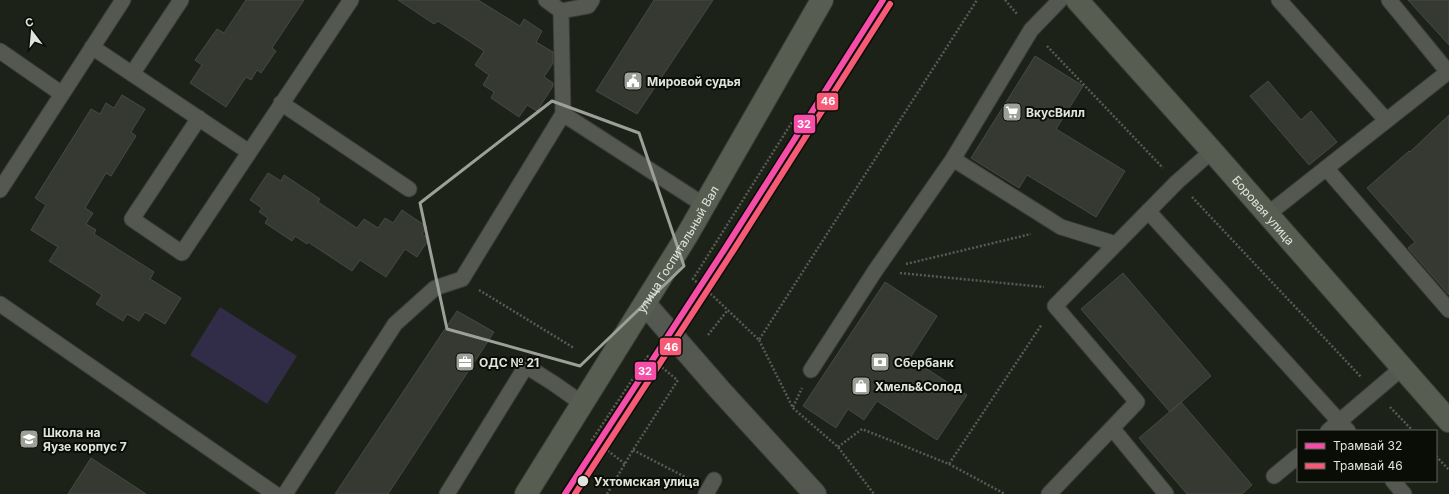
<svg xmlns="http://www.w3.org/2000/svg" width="1449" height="494" viewBox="0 0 1449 494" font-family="Inter,sans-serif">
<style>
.green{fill:#312c48}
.building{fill:#363932;stroke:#464a42}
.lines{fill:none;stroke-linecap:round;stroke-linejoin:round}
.lane-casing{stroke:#3a3e37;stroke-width:17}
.street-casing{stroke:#3a3e37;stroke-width:24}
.secondary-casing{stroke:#3a3e37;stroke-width:24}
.path{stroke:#585b55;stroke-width:2.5;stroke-dasharray:2 2;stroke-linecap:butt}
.lane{stroke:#545850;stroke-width:15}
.street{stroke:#545850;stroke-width:22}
.secondary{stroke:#585d52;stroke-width:22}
.tram-1-casing{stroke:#0a0d06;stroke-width:9}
.tram-2-casing{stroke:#0a0d06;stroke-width:9}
.tram-1{stroke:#f54da8;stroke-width:6}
.tram-2{stroke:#f75a77;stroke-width:6}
.marked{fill:none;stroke:#9ca096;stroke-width:3;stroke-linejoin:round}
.stop-dot{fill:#e0e4da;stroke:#0a0d06;stroke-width:1.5}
.labels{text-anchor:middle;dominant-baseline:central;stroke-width:4;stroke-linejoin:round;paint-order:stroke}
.poi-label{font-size:12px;font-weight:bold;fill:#e0e4da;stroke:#0a0d06;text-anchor:start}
.street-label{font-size:12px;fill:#e0e4da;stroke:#0a0d06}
.stop-label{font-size:12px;font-weight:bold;fill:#e0e4da;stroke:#0a0d06;text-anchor:start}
.line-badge{stroke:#0a0d06;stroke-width:1.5}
.badge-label{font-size:11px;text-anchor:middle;font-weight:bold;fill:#fff}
</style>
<rect width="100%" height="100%" fill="#1d2218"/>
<path class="green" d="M220,307L297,356L267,404L190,355Z"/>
<path class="building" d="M246,0H304L272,48L276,51L261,73L257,70L251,80L246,77L226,107L190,83L202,65L195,60L217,29L224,33Z
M398,0H478L520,26L524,19L542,31L536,42L553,52V63L544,77L553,83V86L537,111L527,105L519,117L491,98L494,92L483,85L489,75L475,65L484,51L438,21L434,24Z
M654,0H713L637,114L596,91Z
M1408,0H1449V45Z
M1035,56L1083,86L1056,129L1125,171L1096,217L1027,175L1019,188L971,158Z
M1268,81L1301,120L1311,111L1337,142L1309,165L1250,96Z
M122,95L145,109L131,132L136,136L111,176L106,173L85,208L93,213L86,224L96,230L94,234L154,272L150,279L181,298L165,324L145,312L139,321L127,314L123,321L96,304L102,295L49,261L58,247L31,230L46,205L35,198L91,109L100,114L106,103L114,108Z
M1449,115V295L1408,248L1415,242L1367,188L1409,151L1410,152Z
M268,173L281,181L284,175L320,199L318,202L357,228L364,219L378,228L385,218L393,223L402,210L427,227L422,234L429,239L417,257L405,249L386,277L360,260L352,271L308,242L307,244L295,236L292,241L265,223L268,218L259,212L262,208L250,200Z
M1123,273L1211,376L1170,412L1081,309Z
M885,282L937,316L910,358L967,395L937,440L877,401L864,420L848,409L836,428L803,406Z
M457,311L494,332L388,494H335Z
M1181,402L1252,485L1242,494H1187L1139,438Z
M91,458L146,494H68Z"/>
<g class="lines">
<g class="lane-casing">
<path id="lane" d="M546,0L561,11
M1279,0L1386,120
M92,47L249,152
M0,51L62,94
M132,74L181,0
M281,103L409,189
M563,114L704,205
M199,118L132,219L182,253L351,0
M953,159L1031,30L1060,0
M1326,168L1449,310
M0,190L123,0
M1148,211L1348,431
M1268,214L1448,72L1389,0
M0,304L275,494
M811,370L875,271L953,159L1061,227L1116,244
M1112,428L1166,494
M1328,431L1402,368
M1274,476L1298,456
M1393,481L1404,494
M285,494L395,324L435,288L462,279L563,114L561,11L588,6L592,0
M447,494L526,366L553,383L583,404
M706,494L714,480
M1049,494L1137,402L1055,306L1177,182L1212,151"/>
</g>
<g class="street-casing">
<path id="street" d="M645,304L719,389L815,494"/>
</g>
<g class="secondary-casing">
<g id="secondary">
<path id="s1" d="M1077,0L1212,151L1449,421"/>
<path id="s2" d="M526,494L686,237L822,0"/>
</g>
</g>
<path class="path" d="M1005,0L1017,14
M1047,46L1163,168
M794,119L693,279L713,296L759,340L977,0
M1192,197L1361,377
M906,264L1031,234
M900,273L1044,287
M479,290L574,348
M708,335L727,311
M759,340L793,408L838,447L874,494
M793,407L802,388
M1390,407L1413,431
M838,447L862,429L949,464L1042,324
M633,450L691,480
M1436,456L1449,470
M625,464L598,443L592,440L648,356L676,379
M949,464L1005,494
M607,494L633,450L678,380"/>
<use href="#lane" class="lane"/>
<use href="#street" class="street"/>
<use href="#secondary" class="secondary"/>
<g class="tram-1-casing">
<path id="tram-1" d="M565,494L726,247L883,0"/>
</g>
<g class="tram-2-casing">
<path id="tram-2" d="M575,494L733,251L890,4"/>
</g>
<use href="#tram-1" class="tram-1"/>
<use href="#tram-2" class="tram-2"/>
</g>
<path class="marked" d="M552,101L639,133L684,266L580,366L447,329L420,203Z"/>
<defs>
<g id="civic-square" transform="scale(1)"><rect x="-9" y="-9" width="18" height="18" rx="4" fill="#9ca096" stroke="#0a0d06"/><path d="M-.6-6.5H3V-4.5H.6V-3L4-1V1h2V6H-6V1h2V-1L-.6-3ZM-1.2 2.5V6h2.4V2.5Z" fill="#fff"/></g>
<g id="supermarket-square" transform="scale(1)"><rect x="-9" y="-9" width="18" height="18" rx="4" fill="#9ca096" stroke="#0a0d06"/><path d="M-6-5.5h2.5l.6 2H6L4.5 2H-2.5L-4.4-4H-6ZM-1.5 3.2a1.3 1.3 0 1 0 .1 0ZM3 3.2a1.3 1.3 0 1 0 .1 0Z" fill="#fff"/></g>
<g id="office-square" transform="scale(1)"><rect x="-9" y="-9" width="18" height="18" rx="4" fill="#9ca096" stroke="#0a0d06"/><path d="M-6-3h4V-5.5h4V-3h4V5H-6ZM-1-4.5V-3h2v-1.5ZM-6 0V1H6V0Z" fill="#fff"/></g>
<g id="bank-square" transform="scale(1)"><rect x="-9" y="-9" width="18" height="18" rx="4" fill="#9ca096" stroke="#0a0d06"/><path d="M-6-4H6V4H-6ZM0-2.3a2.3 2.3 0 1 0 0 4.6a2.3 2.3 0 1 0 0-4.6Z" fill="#fff"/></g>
<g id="shop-square" transform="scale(1)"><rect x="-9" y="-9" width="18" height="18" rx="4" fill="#9ca096" stroke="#0a0d06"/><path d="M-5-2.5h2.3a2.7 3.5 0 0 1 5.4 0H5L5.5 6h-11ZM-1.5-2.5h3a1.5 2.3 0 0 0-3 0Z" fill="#fff"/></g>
<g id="school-square" transform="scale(1)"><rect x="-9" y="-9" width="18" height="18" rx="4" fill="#9ca096" stroke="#0a0d06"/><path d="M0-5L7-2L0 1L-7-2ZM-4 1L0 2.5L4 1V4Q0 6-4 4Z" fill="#fff"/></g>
</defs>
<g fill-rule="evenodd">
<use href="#civic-square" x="633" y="81"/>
<use href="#supermarket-square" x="1012" y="112"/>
<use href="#office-square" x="465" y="362"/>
<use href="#bank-square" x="880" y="362"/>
<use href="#shop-square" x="861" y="386"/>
<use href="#school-square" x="29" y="439"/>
</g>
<circle class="stop-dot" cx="583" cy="481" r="6"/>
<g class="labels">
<g class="poi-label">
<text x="647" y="81">Мировой судья</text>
<text x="1026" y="112">ВкусВилл</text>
<text x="479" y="362">ОДС № 21</text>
<text x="894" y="362">Сбербанк</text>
<text x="875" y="386">Хмель&amp;Солод</text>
<text x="43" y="432">Школа на<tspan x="43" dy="14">Яузе корпус 7</tspan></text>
</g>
<g class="street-label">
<text stroke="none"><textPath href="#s1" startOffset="281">Боровая улица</textPath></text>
<text stroke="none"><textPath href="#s2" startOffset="288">улица Госпитальный Вал</textPath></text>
</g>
<g class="stop-label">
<text x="594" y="481">Ухтомская улица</text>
</g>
</g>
<g class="line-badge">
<rect x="816" y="92" width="23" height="19" rx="4" fill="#f75a77"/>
<rect x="793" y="114" width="23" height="20" rx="4" fill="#f54da8"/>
<rect x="659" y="337" width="23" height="19" rx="4" fill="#f75a77"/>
<rect x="634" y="361" width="23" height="20" rx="4" fill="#f54da8"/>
</g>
<g class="badge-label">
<text x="828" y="105">46</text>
<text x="804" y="128">32</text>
<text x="671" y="351">46</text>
<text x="645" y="375">32</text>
</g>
<rect x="1297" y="430" width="140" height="52" fill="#0a0d06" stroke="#60635b"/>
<rect x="1305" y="443" width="20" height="6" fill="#f54da8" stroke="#60635b"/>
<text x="1333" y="450" font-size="12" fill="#e0e4da">Трамвай 32</text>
<rect x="1305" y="463" width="20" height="6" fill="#f75a77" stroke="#60635b"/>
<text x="1333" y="470" font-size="12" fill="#e0e4da">Трамвай 46</text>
<g transform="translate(32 32) rotate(344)" stroke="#0a0d06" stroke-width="3" paint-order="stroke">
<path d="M0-3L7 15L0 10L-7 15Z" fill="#e0e4da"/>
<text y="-6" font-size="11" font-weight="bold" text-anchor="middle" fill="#e0e4da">С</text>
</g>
</svg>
